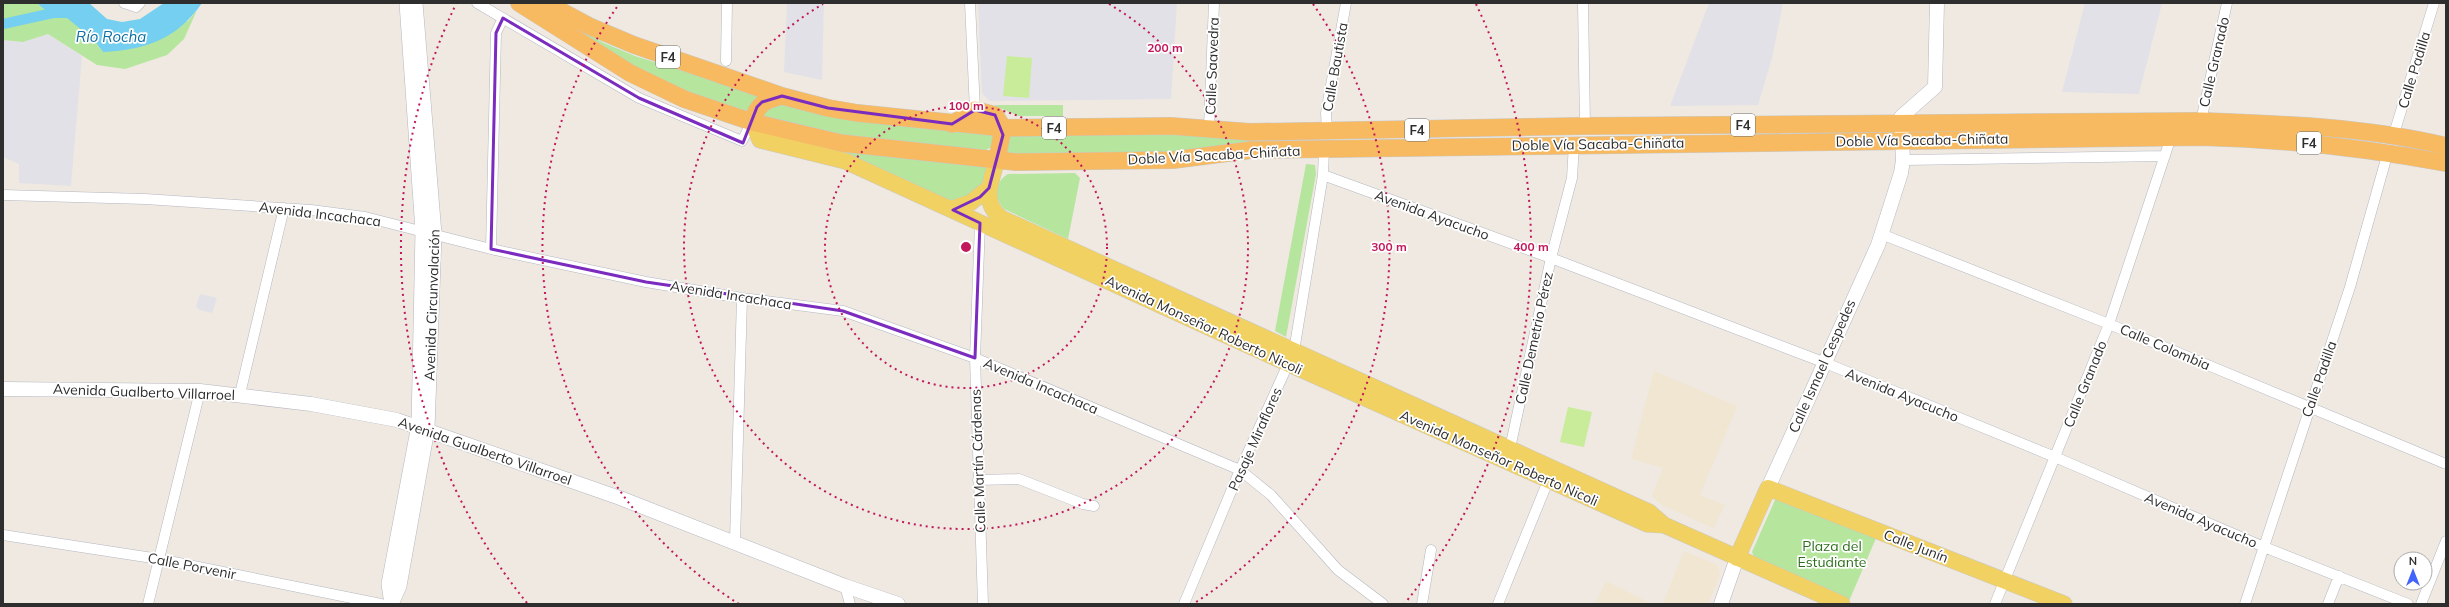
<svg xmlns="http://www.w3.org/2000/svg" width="2449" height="607" viewBox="0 0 2449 607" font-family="Mulish,sans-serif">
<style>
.industrial{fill:#e3e1e8}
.education{fill:#f0e6d1}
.green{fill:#b6e59e}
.pitch{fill:#c9ec9a}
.water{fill:#75cff0}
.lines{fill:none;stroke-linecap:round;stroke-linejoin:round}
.canal{stroke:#75cff0;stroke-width:10}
.minor-casing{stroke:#b4b7c1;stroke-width:11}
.tertiary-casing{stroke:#b4b7c1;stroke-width:14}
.secondary-casing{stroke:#b4b7c1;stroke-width:15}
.primary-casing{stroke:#c9c9c9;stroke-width:17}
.trunk-casing{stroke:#c9c9c9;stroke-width:18}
.minor{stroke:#fff;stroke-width:10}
.tertiary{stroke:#fff;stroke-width:13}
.secondary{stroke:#fff;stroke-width:14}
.primary{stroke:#f2d163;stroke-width:16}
.trunk{stroke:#f8ba60;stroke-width:17}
.marked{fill:none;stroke:#7b2cbf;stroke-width:3;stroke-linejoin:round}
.ring{fill:none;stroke:#c2185b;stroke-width:2;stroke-dasharray:2 4}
.labels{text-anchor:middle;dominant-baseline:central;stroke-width:3.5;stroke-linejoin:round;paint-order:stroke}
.shield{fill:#fff;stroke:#6d6d6d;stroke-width:1}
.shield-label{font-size:13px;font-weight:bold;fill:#2e2e2e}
.street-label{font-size:14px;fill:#2e2e2e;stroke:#fff}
.park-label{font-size:14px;fill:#2c6e1b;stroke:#fff}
.water-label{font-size:15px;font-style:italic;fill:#0d6fa3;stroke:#fff}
.centre{fill:#c2185b;stroke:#fff;stroke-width:2}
.ring-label{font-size:12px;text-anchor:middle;font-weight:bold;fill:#c2185b;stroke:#fff;stroke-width:3.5;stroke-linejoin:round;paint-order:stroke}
</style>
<rect width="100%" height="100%" fill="#efe9e1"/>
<path class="industrial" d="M787,3H824L822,80L784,72Z
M978,3H1177L1171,99L989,101L982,93Z
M1709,3H1783L1772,58L1758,105L1670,106Z
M2085,3H2162L2139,94L2062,92Z
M48,34L82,56L71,186L19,183V164L3,157V40L23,42Z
M200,294L217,298L212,313L200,310L196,307Z"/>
<path class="education" d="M1654,371L1737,406L1700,495L1725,505L1713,528L1662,505L1652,496L1663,468L1631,459Z
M1684,551L1717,565L1720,574L1708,604H1663Z
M1606,581L1652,604H1595Z"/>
<path class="green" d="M3,3H37L54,18L67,17L94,40L103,52L188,21L197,10L184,39L167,55L125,69L97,65L48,34L23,42L3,40Z
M549,13L604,43L635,56L762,96L747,114L705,100L650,77Z
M775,104L998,133L993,146L986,150L891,145L758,118Z
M994,105H1063V116H1018Z
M1163,131L1251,139V144L1171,154L1004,156L1008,134Z
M831,148L989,167C982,193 975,194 951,203Z
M1306,164L1315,165L1316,174L1286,337L1275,331Z
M1075,173L1080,178L1068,239L1004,209C994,198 994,182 1008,174Z
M1779,498L1877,536L1849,601L1754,557L1752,552L1775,500Z"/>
<path class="pitch" d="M1007,56L1032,58L1029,98L1003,96Z
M1568,407L1592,412L1584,447L1560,442Z"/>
<path class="water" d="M37,3H89L107,19L122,22L140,19L164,3H202C177,39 146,50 103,52L94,40L67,18H54Z"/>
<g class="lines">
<path class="canal" d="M3,24L62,11"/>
<g class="minor-casing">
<path id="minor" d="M124,3L136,7L140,3
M477,3L639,98L742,141L752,122
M970,3L975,110
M1583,3L1585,126
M726,61L727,3
M2201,121L2227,3
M1209,128L1214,3
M1327,131L1326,113L1346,3
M2393,137L2434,3
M1903,160L2165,156
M1323,175L1551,258L1823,362L2055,457L2264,547L2408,604
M3,195L145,199L311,210L365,217L491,249L646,282L742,298L843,311L975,358L1240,470L1271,495L1338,570L1383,604
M980,223L975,358L983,604
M1881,234L2109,324L2446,464
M491,249L496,33L503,18
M240,394L284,208
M1509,453L1551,258L1572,178L1574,144
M978,480L1019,479L1083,504L1094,506
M3,535L159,559L381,604
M735,541L742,298
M845,586L850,604
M148,604L200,391
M1184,604L1240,470L1294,351L1323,175L1324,149
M1422,604L1431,550
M1498,604L1550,476
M1995,604L2109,324L2171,137
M2245,604L2350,287L2388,152
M2328,604L2339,576
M2421,604L2446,541"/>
</g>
<g class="tertiary-casing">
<path id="tertiary" d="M391,604L388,584L418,425L422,231L406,3
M392,604L400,586L428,429L435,234L416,3"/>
</g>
<g class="secondary-casing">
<path id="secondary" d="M3,389L200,391L311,404L397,420L620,498L845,586L898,604
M1768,488L1878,245L1901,173L1903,160L1901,117L1935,87L1937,3
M1721,604L1737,558"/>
</g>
<g class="primary-casing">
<path id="primary" d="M752,122L760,140L845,161L1289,364L1647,524L1664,525
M997,160C991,181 981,202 1001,218L1649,512L1664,525L1842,604
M951,209L970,203L989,188
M1737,558L1768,488L2064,604"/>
</g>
<g class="trunk-casing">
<path id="trunk" d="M519,3L630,73L684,99L752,122L841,143L1016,162L1173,160L1251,150L2202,137C2284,139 2365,148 2446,163
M546,3L589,26L634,45L782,96L828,108L857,113L1003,128L1171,126L1250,132L1585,126L2201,121C2283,124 2366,127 2446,146
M752,122C757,104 765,100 782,96
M952,124L975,110L995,115L1003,128L997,160"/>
</g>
<use href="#minor" class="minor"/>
<use href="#tertiary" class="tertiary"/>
<use href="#secondary" class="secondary"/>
<use href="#primary" class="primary"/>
<use href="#trunk" class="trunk"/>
</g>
<path class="marked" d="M503,18L639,98L743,143L757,107L762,102L782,96L828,108L952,124L975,110L995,115L1003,135L989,188L980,197L953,210L980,223L975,358L843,311L646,282L491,249L496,33Z"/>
<g class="ring">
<circle cx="966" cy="247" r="141"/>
<path d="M1109 4A282 282 0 1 1 823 4"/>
<path d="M739 604A423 423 0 0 1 619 4M1313 4A423 423 0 0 1 1193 604"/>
<path d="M527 603A565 565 0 0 1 456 4M1476 4A565 565 0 0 1 1405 603"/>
</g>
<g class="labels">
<g class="shield">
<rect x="656" y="46" width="24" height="22" rx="3"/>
<rect x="1731" y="114" width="24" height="22" rx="3"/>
<rect x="1042" y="117" width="24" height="22" rx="3"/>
<rect x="1405" y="119" width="24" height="22" rx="3"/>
<rect x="2297" y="132" width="24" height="22" rx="3"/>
</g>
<g class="shield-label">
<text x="668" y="57">F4</text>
<text x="1743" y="125">F4</text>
<text x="1054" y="128">F4</text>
<text x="1417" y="130">F4</text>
<text x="2309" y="143">F4</text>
</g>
<g class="street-label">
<text transform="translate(2214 62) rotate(-77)">Calle Granado</text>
<text transform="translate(1212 66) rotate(-88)">Calle Saavedra</text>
<text transform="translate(1335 67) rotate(-80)">Calle Bautista</text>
<text transform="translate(2414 70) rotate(-73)">Calle Padilla</text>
<text transform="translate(1922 140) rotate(-1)">Doble Vía Sacaba-Chiñata</text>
<text transform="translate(1598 144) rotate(-1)">Doble Vía Sacaba-Chiñata</text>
<text transform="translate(1214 155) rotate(-3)">Doble Vía Sacaba-Chiñata</text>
<text transform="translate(320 214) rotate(7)">Avenida Incachaca</text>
<text transform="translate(1432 215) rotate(20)">Avenida Ayacucho</text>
<text transform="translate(731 295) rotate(9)">Avenida Incachaca</text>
<text transform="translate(432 305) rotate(-88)">Avenida Circunvalación</text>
<text transform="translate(1204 325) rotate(25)">Avenida Monseñor Roberto Nicoli</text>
<text transform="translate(1534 338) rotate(-78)">Calle Demetrio Pérez</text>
<text transform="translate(2165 347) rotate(23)">Calle Colombia</text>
<text transform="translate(1822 366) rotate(-66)">Calle Ismael Cespedes</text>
<text transform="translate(2319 379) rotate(-71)">Calle Padilla</text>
<text transform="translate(2085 384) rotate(-68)">Calle Granado</text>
<text transform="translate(1041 386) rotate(23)">Avenida Incachaca</text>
<text transform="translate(144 392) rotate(2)">Avenida Gualberto Villarroel</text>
<text transform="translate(1902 395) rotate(22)">Avenida Ayacucho</text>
<text transform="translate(1255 439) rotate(-66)">Pasaje Miraflores</text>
<text transform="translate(485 451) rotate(19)">Avenida Gualberto Villarroel</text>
<text transform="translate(1499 458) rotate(24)">Avenida Monseñor Roberto Nicoli</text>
<text transform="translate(978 461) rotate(-92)">Calle Martín Cárdenas</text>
<text transform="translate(2201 520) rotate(23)">Avenida Ayacucho</text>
<text transform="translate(1916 546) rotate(21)">Calle Junín</text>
<text transform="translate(192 566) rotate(11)">Calle Porvenir</text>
</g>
<g class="park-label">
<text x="1832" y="546">Plaza del<tspan x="1832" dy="16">Estudiante</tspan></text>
</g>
<g class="water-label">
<text x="111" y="36">Río Rocha</text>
</g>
</g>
<circle cx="966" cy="247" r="6" class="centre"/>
<g class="ring-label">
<text x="1165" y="52">200 m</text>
<text x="966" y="110">100 m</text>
<text x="1389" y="251">300 m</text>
<text x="1531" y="251">400 m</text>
</g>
<rect width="2449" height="607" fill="none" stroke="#2e2e2e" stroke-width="8"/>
<g transform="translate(2413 571)"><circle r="19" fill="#ffffff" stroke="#ababab"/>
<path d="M0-3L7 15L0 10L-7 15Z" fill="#4264fb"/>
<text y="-6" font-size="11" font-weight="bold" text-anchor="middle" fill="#2e2e2e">N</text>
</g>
</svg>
